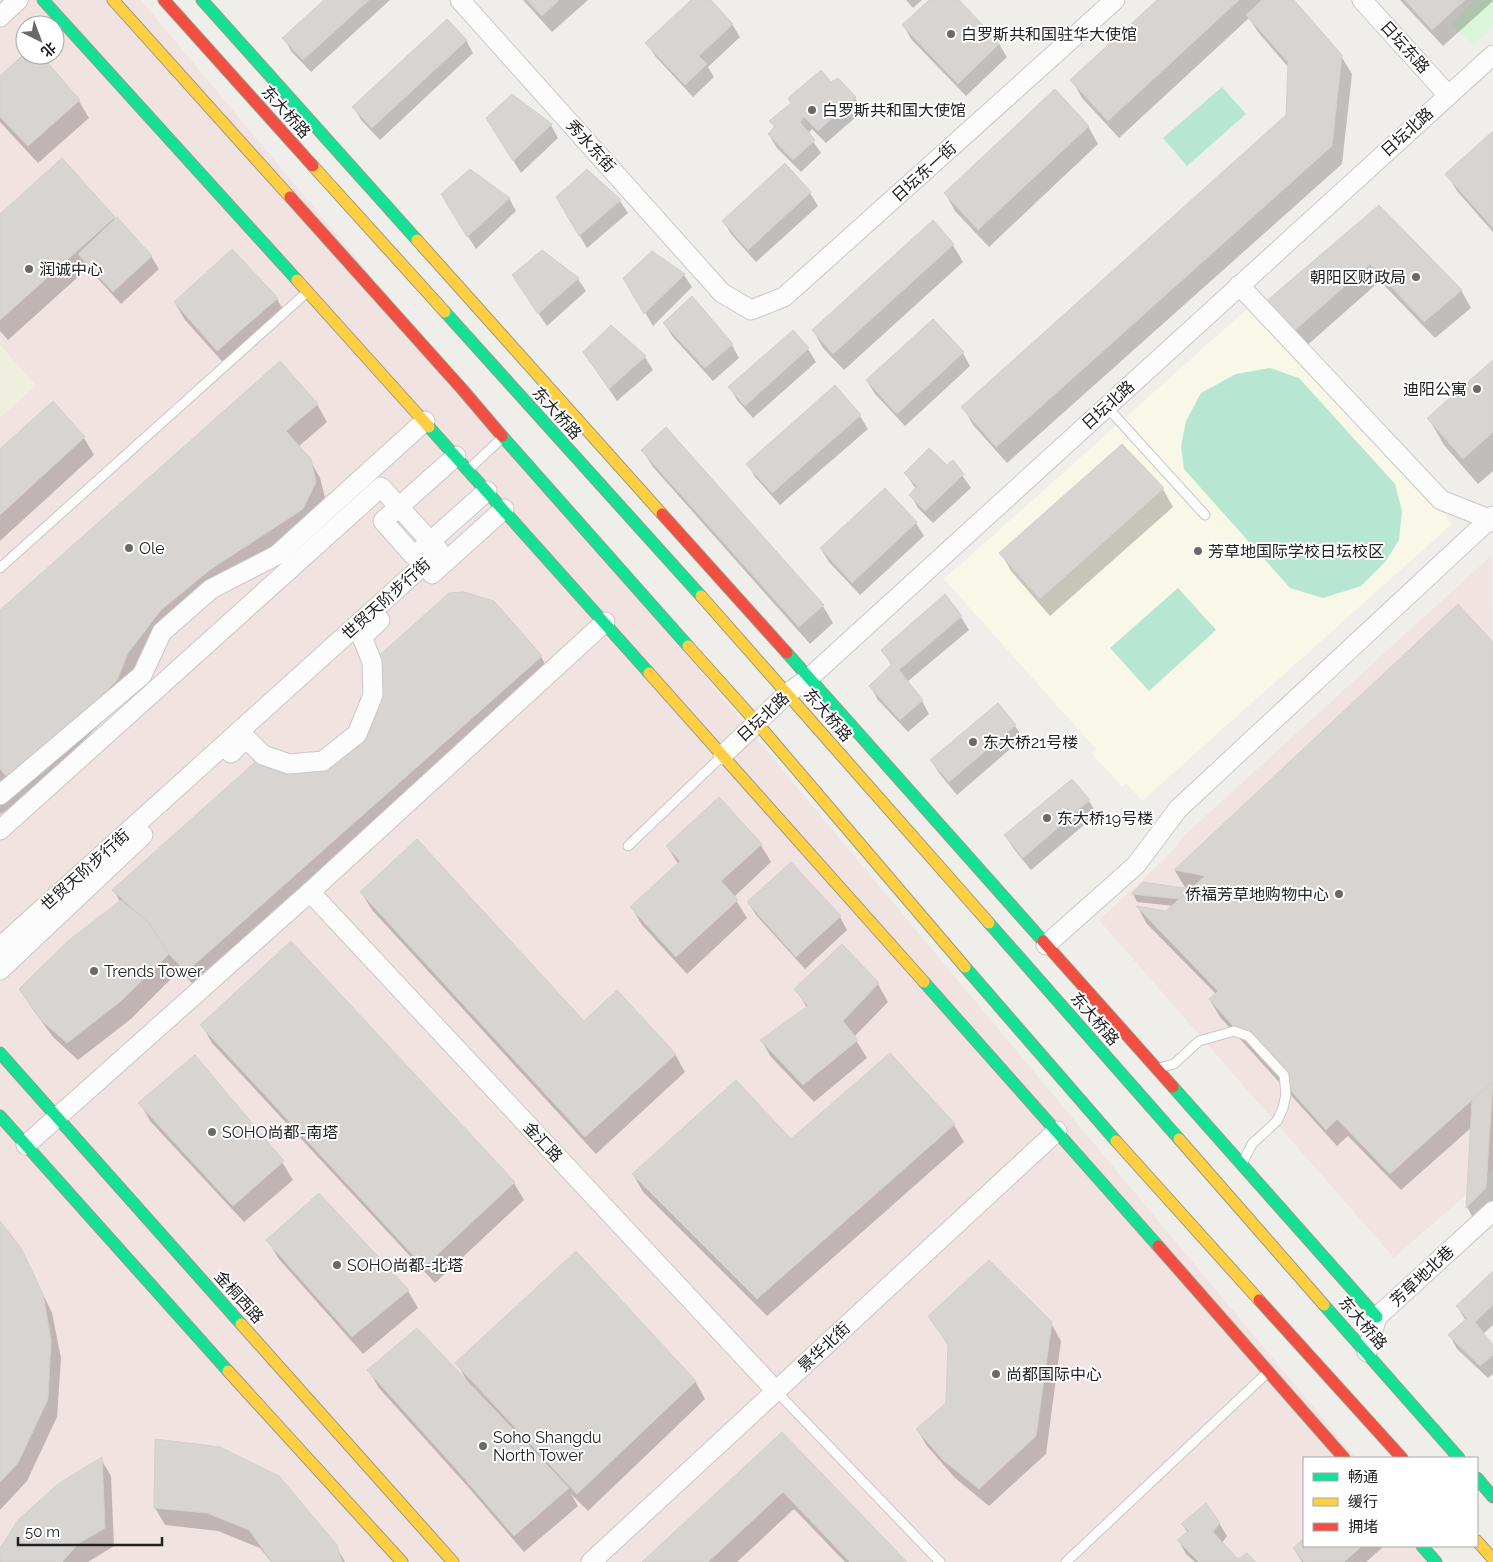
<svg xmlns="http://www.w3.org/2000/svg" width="1493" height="1562" viewBox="0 0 1493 1562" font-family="Raleway,'Noto Sans SC',sans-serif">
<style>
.commercial{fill:#f1e3e1;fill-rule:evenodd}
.education{fill:#f8f7e8}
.farmland{fill:#efefdf}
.park{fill:#daf5da}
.pitch{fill:#b7e6d2}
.shadow{fill:#0003}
.building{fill:#d7d4d2;stroke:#d3d0cc}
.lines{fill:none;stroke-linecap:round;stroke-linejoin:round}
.lane-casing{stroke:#c9c8c7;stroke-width:11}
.street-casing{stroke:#c9c8c7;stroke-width:21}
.fast-casing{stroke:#999a82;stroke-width:13}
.slow-casing{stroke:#999a82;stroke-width:13}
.jam-casing{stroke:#999a82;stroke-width:13}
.lane{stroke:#fdfcfc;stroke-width:9}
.street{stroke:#fdfcfc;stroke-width:19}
.fast{stroke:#16e098;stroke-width:11}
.slow{stroke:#ffcf43;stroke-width:11}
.jam{stroke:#f24e42;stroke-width:11}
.poi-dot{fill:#6a6968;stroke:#fff;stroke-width:2}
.labels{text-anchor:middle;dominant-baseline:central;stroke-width:4;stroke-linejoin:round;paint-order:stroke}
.poi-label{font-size:16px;fill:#222;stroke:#fff;text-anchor:start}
.street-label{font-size:16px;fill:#222;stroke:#fff}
</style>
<rect width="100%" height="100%" fill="#f0eeeb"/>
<path class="commercial" d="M0,0H141L1356,1458H1304V1546H1429L1443,1562H0ZM25,25H55V55H25Z
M1492,555L1493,1171L1394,1258L1099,920L1166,858L1187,833Z"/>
<path class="education" d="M1255,302L1452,524L1142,801L1126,783L1122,786L1091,753L1096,749L944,579Z"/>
<path class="farmland" d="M0,345L36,385L0,418Z"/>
<path class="park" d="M1475,0H1493V27L1473,45L1452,24Z"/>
<path class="pitch" d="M1222,87L1246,114L1187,166L1163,138Z
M1270,368L1299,378L1395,484L1402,511L1399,540L1385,562L1361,586L1323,598L1290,588L1184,469L1181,446L1186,421L1201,393L1236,374Z
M1178,588L1216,630L1149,691L1110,648Z"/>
<path class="shadow" d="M325,0H390L311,72L291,51L284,38Z
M523,0H588L552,32Z
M693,0H709L732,24L740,37L708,67L714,77L693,97L655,56L647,43Z
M906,0H922L913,8Z
M931,0H957L999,44L1007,57L966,96L911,39L904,26Z
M1159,0H1292L1341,56L1352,74L1342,164L1007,463L973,425L963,407L1287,116L1289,68L1258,32L1249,18L1119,138L1082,98L1072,80Z
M1400,0H1493V1L1443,46Z
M466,40L473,53L380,140L361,120L354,107Z
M25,55H39L79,101L89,118L38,163L0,122V78Z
M838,80L855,98L863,111L826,143L812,129L808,134L821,153L801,172L777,148L769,135L775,128L771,121Z
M551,125L558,138L521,173L495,131Z
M1088,126L1098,144L989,247L955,211L945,193Z
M1493,132V232L1457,191L1447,174Z
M810,193L818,206L756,262L731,234L723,221Z
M509,198L516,211L476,249L450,208Z
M557,198L620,201L628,213L587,248Z
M1379,207L1461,290L1471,308L1435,338L1380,281L1303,349L1275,321Z
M0,216L114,218L151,256L159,269L121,304L88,268L8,340L0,331Z
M933,222L953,245L963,262L844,370L823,348L813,330Z
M684,275L692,287L653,326L625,278Z
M578,279L586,291L547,326L521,288Z
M277,299L287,316L228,368L185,320L175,303Z
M664,323L732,345L739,358L713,381L672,336Z
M611,327L645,357L653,370L617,401L584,352Z
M793,331L808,349L816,362L753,418L737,400L730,387Z
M963,353L970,366L905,426L875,394L867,381Z
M1493,362V471L1478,484L1444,445L1429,419Z
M835,387L860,416L868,429L780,505L755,477L748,464Z
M53,403L84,438L94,455L0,541V450Z
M317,404L327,422L298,447L310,460L320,478L326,501L313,526L171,628L126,698L23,801L0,814V612Z
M642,450L823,606L833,623L810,644L653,467Z
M953,462L971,488L933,523L918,508L911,495L916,489L905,473L947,467Z
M1163,489L1173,507L1050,616L1011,571L1001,553Z
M916,523L924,536L860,595L829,562L821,549Z
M1458,605L1493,644V1201L1474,1220L1467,1207L1472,1127L1401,1190L1348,1136L1337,1146L1220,1017L1210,1000L1216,994L1147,924L1138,908L1166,913L1174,906L1137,902L1133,894L1144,884L1186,889L1175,871Z
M961,617L969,630L907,682L922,701L929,714L908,732L878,700L871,687L892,666L882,650Z
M541,657L551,674L197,989L180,970L131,1019L78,1060L53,1037L31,1007L21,989L120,902L114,890Z
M998,705L1015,726L1023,738L957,795L939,773L931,760Z
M1071,780L1089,801L1097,814L1031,870L1013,848L1005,835Z
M761,845L771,862L734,897L747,918L687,974L642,925L632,908L678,864L667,846Z
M791,863L840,917L847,930L805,969L756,915L748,902Z
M361,892L584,1023L675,1054L685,1072L596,1154L372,910Z
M291,943L514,1183L524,1200L435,1283L212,1043L202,1025Z
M878,984L888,1002L854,1037L867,1058L814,1102L771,1057L761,1040L807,1008L796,989Z
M890,1055L954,1125L964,1142L767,1316L643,1192L633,1174L791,1141Z
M140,1103L282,1162L293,1180L244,1222L150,1121Z
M0,1223L30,1267L52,1313L61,1358L57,1417L27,1481L0,1510Z
M268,1240L408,1291L418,1308L363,1354L278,1258Z
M1493,1273V1325L1483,1334L1493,1347V1374L1488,1378L1457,1349L1450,1336L1466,1321L1457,1306Z
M930,1317L1051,1323L1061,1341L1046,1454L989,1506L955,1478L927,1446L917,1429L947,1404L949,1347Z
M457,1363L695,1381L705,1399L588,1511L571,1494L578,1506L524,1552L469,1488L379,1388L369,1371L468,1383Z
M782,1434L905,1562H845L794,1509L737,1562H643Z
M156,1441L336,1546L345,1562H271L260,1548L218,1531L165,1525L155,1508Z
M101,1459L111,1476L114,1546L88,1562H0V1550Z
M1219,1523L1227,1536L1222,1543L1238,1561L1254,1562H1195L1186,1554L1179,1541L1188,1533L1182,1524Z
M1304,1540V1546H1384L1366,1562H1302L1294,1548Z"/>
<path class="building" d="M324,0H369L303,60L282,38Z
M527,0H559L542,16Z
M691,0H711L733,24L699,56L707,64L685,85L645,43Z
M929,0H959L1000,43L958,84L902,25Z
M1157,0H1239L1108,121L1070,80Z
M1262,0H1294L1342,55L1332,146L996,447L961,407L1286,115L1288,62L1246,15Z
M1405,0H1465L1432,30Z
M447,19L467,40L372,128L352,107Z
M25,53V55H41L80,100L28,146L0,117V76Z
M821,70L831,82L838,78L856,97L818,131L804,117L800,122L815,140L793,160L768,134L775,126L769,121L791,103L788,98Z
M1055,89L1089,126L978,230L944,193Z
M512,94L552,124L513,161L486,118Z
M1493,131V228L1445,174Z
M62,158L115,217L0,320V214Z
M785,163L811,192L748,250L722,221Z
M470,169L510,198L467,237L441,194Z
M587,169L621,200L579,236L556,197Z
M1379,205L1462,290L1424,322L1370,264L1293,332L1263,304Z
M117,217L152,256L113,292L78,254Z
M933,220L954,244L833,354L812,330Z
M232,249L278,298L217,351L174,302Z
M542,250L579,278L538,314L512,275Z
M652,251L685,274L644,314L623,278Z
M692,296L733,344L705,368L663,323Z
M933,319L964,352L897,414L866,380Z
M611,325L646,356L609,389L583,352Z
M793,330L809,348L745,406L728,387Z
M1493,360V432L1463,459L1427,418Z
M280,361L318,404L286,431L311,459L316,482L303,509L211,569L161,610L128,653L117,680L13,784L0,769V610Z
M835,385L861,415L772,493L746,464Z
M53,401L85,437L0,515V449Z
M666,427L824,605L799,627L641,450Z
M1122,444L1164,488L1040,599L999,553Z
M929,448L947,465L953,460L964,474L925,511L909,495L917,486L904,473Z
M885,488L917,522L852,583L820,548Z
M464,592L494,601L542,656L186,972L169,954L149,923L112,890L263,755L323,761L357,734L372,662L449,593Z
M945,594L962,616L899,670L923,700L900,720L869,686L892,664L881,650Z
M1458,604L1493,642V1081L1390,1174L1337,1119L1326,1130L1209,999L1218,991L1136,906L1166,911L1205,876L1174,870Z
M998,703L1016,725L949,782L930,760Z
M1072,779L1090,800L1023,858L1004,835Z
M719,797L762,844L721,881L738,900L676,957L630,907L680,861L666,846Z
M417,839L584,1021L617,990L676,1054L585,1137L360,892Z
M791,862L841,916L796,957L747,902Z
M1143,882L1191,889L1179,899L1131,894Z
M121,900L149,923L169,954L121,1001L67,1043L41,1020L19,989L68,941Z
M291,941L515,1182L424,1267L200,1025Z
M842,944L879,983L843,1021L858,1040L803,1085L760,1040L808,1006L794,989Z
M890,1053L955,1124L757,1299L632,1174L736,1080L791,1139Z
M195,1055L284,1161L233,1206L138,1103Z
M1493,1081L1486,1188L1466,1208L1472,1100Z
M319,1193L409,1290L352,1337L266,1240Z
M0,1221L21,1248L43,1294L51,1340L48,1399L18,1463L0,1482Z
M576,1251L696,1381L577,1494L455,1363Z
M989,1260L1052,1322L1036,1436L979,1489L943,1460L916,1429L946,1403L948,1344L928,1316Z
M1493,1271V1305L1475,1322L1493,1345V1355L1480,1366L1448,1335L1467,1318L1456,1306Z
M417,1328L569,1488L514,1536L458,1471L367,1370Z
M782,1432L907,1562H850L783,1492L708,1562H642Z
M155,1439L220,1447L279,1476L337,1545L342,1562H272L249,1530L207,1513L154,1508Z
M102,1457L105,1528L78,1544L62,1562H0V1548L18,1520L58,1484Z
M1206,1503L1220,1523L1213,1532L1238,1559L1247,1553L1256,1562H1199L1177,1540L1189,1531L1181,1524Z
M1304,1538V1546H1362L1344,1562H1304L1293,1548Z"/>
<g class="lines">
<g class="lane-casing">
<path id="lane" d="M1106,406L1205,515
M468,470L501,439
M0,568L305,294
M628,846L722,756
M1159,1068L1174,1064L1199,1041L1234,1031L1248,1036L1284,1075L1286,1094L1283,1108L1277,1121L1252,1144L1243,1162
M776,1391L940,1562
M1066,1562L1267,1373"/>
</g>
<g class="street-casing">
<path id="street" d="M460,0L722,293L751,310L784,297L1115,0
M1362,0L1448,95
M0,17L18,0
M1239,285L1441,500L1489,519L1493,522
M456,456L383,521L414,556L487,491
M432,574L504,509
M231,753L246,738L263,755L289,764L323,761L357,734L373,695L372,662L362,637L380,620
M723,755L788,693L809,678L1493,55
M0,795L142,675L162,632L211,589L277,555L425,421
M0,830L381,487L439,551L0,947
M310,892L776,1391
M1046,945L1136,865L1178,809L1493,516
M0,970L143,835
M26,1145L310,892L605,622
M1367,1352L1377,1317L1493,1211
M591,1562L1057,1131"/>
</g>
<g class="fast-casing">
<path id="fast" d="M43,0L297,280
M202,0L417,240
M445,312L701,596
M429,427L649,673
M502,436L688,646
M787,653L1043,941
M989,923L1179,1139
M965,967L1116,1141
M924,982L1158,1246
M0,1053L241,1324
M1173,1087L1377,1317
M0,1116L228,1371
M1324,1305L1459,1458
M1477,1478L1493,1497
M1422,1546L1436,1562"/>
</g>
<g class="slow-casing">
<path id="slow" d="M113,0L290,197
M313,166L445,312
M417,240L662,514
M297,280L429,427
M701,596L989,923
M688,646L757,723L965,967
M649,673L924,982
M1179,1139L1324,1305
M1116,1141L1259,1300
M241,1324L453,1562
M228,1371L402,1562
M1477,1541L1493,1559"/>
</g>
<g class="jam-casing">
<path id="jam" d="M164,0L313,166
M290,197L462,389L502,436
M662,514L787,653
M1043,941L1173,1087
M1158,1246L1344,1458
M1259,1300L1402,1458"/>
</g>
<use href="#lane" class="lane"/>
<use href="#street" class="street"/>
<use href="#fast" class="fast"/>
<use href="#slow" class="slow"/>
<use href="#jam" class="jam"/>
</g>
<g class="poi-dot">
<circle cx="951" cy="34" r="5"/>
<circle cx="812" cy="110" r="5"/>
<circle cx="29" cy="269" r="5"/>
<circle cx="1416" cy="277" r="5"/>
<circle cx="1477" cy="389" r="5"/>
<circle cx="129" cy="548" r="5"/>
<circle cx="1198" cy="551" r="5"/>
<circle cx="973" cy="742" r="5"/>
<circle cx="1047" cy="818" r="5"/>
<circle cx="1339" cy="894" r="5"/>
<circle cx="94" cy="971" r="5"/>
<circle cx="212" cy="1132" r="5"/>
<circle cx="337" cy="1265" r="5"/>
<circle cx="996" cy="1374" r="5"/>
<circle cx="483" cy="1446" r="5"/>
</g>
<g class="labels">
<g class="poi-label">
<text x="961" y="34">白罗斯共和国驻华大使馆</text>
<text x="822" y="110">白罗斯共和国大使馆</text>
<text x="39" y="269">润诚中心</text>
<text x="1406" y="277" text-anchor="end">朝阳区财政局</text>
<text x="1467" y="389" text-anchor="end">迪阳公寓</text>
<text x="139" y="548">Ole</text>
<text x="1208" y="551">芳草地国际学校日坛校区</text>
<text x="983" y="742">东大桥21号楼</text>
<text x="1057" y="818">东大桥19号楼</text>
<text x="1329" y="894" text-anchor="end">侨福芳草地购物中心</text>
<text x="104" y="971">Trends Tower</text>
<text x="222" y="1132">SOHO尚都-南塔</text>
<text x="347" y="1265">SOHO尚都-北塔</text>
<text x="1006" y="1374">尚都国际中心</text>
<text x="493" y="1437">Soho Shangdu<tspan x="493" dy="18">North Tower</tspan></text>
</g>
<g class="street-label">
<text transform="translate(1405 47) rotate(48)">日坛东路</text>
<text transform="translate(286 112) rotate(48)">东大桥路</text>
<text transform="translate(1407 132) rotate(-42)">日坛北路</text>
<text transform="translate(591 146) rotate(48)">秀水东街</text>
<text transform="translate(924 172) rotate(-42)">日坛东一街</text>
<text transform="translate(1108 405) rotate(-42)">日坛北路</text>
<text transform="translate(557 413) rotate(48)">东大桥路</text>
<text transform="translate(386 599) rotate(-42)">世贸天阶步行街</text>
<text transform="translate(828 715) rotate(49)">东大桥路</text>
<text transform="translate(763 717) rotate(-43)">日坛北路</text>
<text transform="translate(85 870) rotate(-42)">世贸天阶步行街</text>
<text transform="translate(1095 1019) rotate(49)">东大桥路</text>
<text transform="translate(543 1142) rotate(47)">金汇路</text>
<text transform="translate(1422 1276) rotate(-43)">芳草地北巷</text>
<text transform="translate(239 1297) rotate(48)">金桐西路</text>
<text transform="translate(1363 1323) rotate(49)">东大桥路</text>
<text transform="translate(824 1347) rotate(-43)">景华北街</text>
</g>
</g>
<rect x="1303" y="1457" width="175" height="90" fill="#ffffff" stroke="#a7a7a7"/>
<rect x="1313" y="1473" width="25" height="8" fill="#16e098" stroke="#a7a7a7"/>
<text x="1348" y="1482" font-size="15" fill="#222222">畅通</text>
<rect x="1313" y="1498" width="25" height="8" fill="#ffcf43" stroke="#a7a7a7"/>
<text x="1348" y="1507" font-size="15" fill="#222222">缓行</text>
<rect x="1313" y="1523" width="25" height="8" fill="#f24e42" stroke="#a7a7a7"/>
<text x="1348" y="1532" font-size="15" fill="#222222">拥堵</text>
<g transform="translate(40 40) rotate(138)"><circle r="24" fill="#ffffff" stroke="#a7a7a7"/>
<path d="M0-4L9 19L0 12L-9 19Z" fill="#6a6968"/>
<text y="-8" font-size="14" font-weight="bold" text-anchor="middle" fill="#222222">北</text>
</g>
<path d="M18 1537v8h144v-8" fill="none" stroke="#222222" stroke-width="2.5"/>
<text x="25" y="1537" font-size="15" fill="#222222" stroke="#ffffff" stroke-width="4" paint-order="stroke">50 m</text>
</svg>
